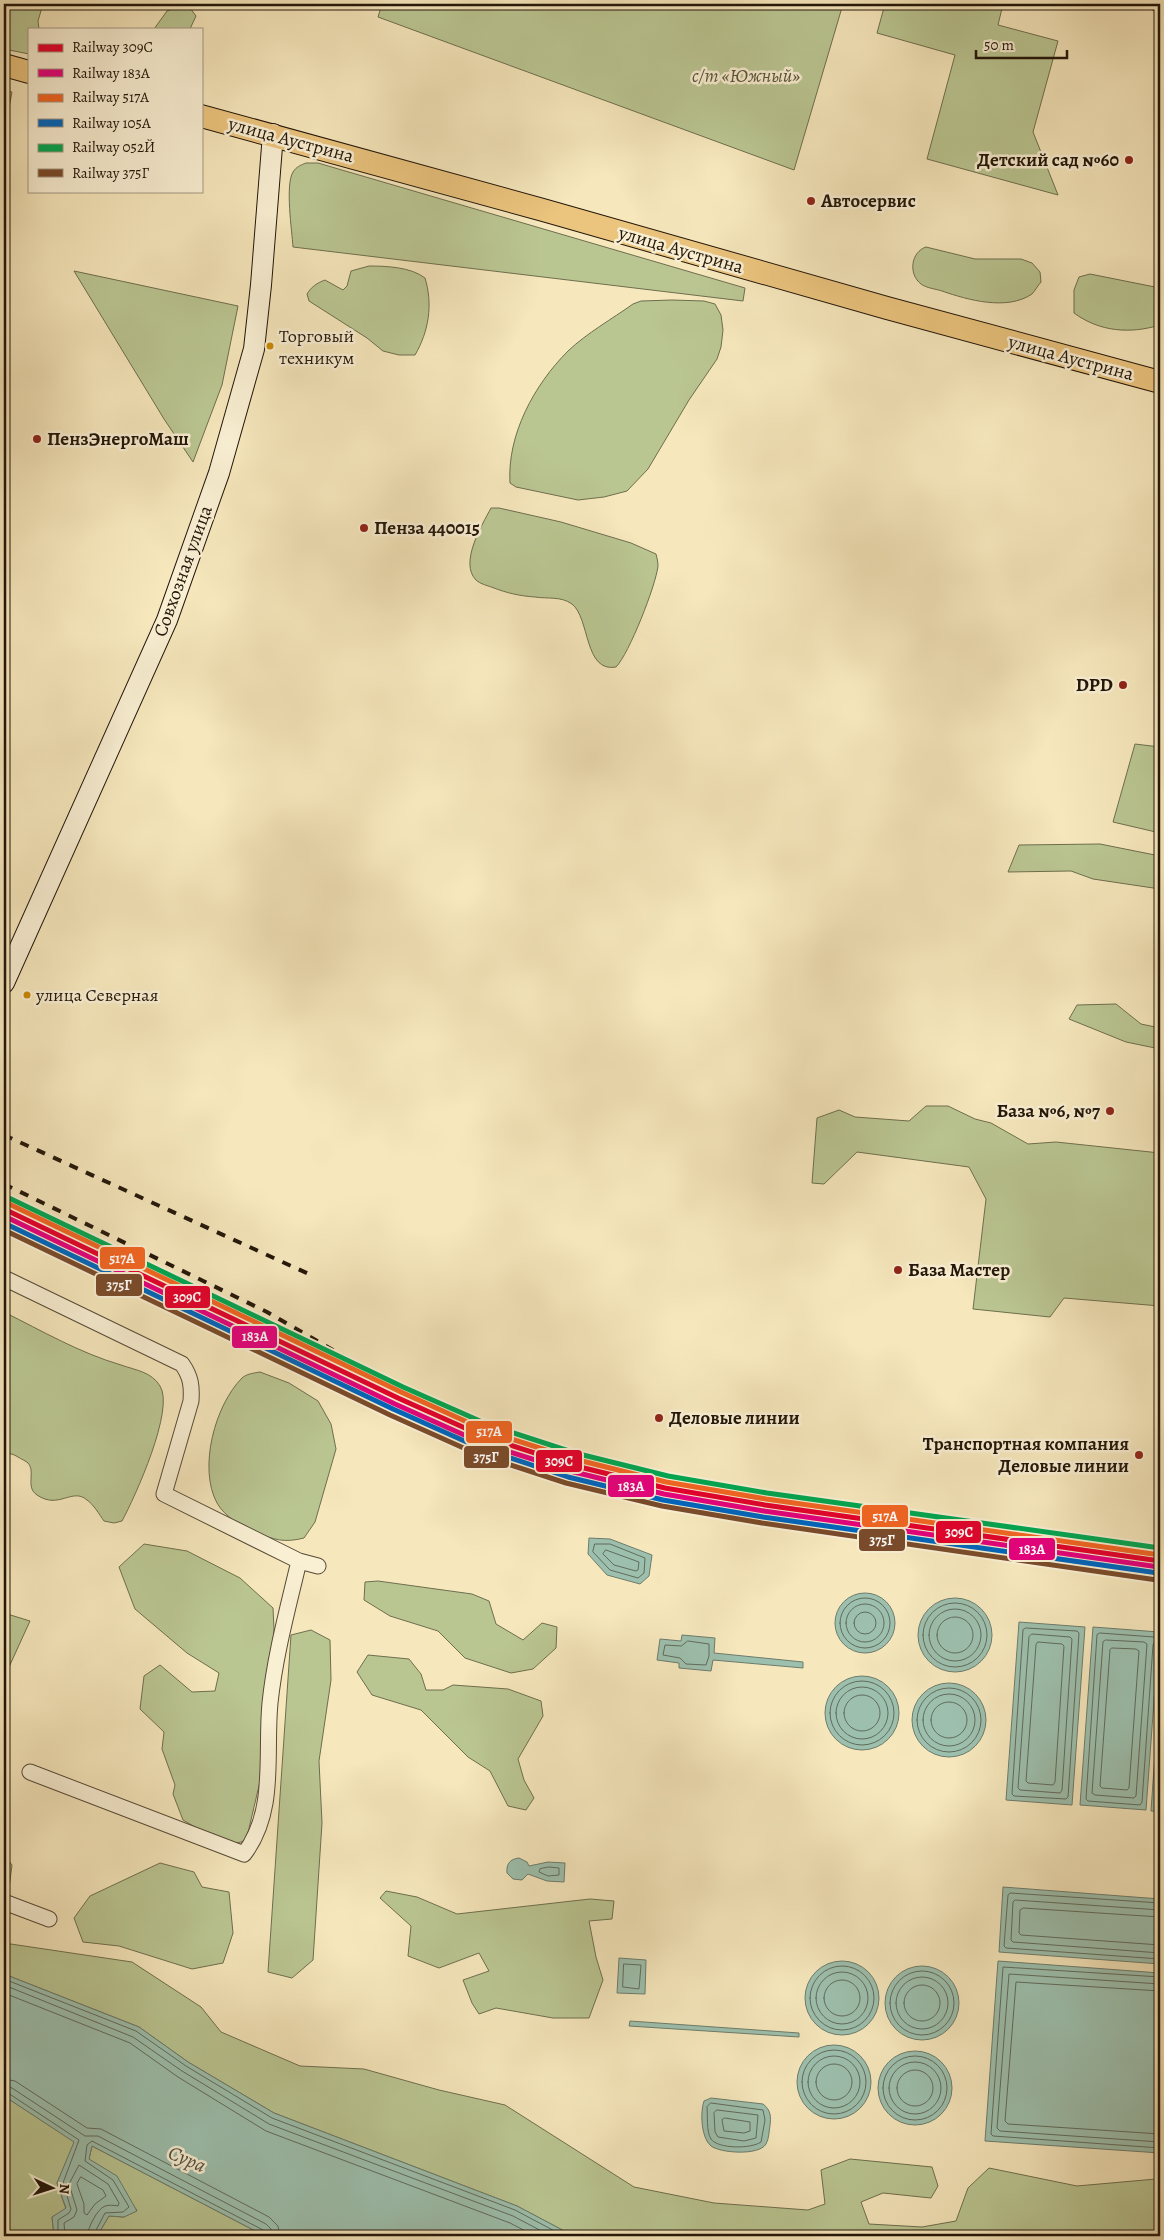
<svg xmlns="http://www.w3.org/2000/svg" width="1164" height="2240" viewBox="0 0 1164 2240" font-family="Alegreya,serif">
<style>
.green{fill:#bac692;stroke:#6e6e4e}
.water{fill:#9dc0ae;stroke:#6c7c6c}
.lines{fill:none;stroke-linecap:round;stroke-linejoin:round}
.shore{stroke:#606b5c;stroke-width:1}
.street-casing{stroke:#574a36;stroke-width:17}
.secondary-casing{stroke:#221609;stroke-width:22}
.primary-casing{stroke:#221609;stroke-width:24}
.street{stroke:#f9efd3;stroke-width:15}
.secondary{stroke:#f9efd3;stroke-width:20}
.primary{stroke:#ebc47e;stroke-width:22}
.rail{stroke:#221609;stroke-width:4;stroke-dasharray:9 9;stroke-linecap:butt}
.rail-1-casing{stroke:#f9efd3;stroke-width:9}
.rail-2-casing{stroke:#f9efd3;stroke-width:9}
.rail-3-casing{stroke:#f9efd3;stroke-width:9}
.rail-4-casing{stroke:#f9efd3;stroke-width:9}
.rail-5-casing{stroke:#f9efd3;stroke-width:9}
.rail-6-casing{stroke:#f9efd3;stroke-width:9}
.rail-1{stroke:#e4002b;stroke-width:5}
.rail-2{stroke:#e5007d;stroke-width:5}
.rail-3{stroke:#f26522;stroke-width:5}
.rail-4{stroke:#0065bd;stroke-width:5}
.rail-5{stroke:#00a651;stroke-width:5}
.rail-6{stroke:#7a4b2a;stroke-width:5}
.poi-dot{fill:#8f2418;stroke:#f9efd3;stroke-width:2}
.bus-dot{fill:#cc8902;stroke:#f9efd3;stroke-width:2}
.labels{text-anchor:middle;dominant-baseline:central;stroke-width:5;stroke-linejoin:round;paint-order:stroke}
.bus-label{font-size:18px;fill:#221609;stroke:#f9efd3;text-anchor:start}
.park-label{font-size:19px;font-style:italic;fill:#575439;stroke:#f9efd3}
.street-label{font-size:19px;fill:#221609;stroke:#f9efd3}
.poi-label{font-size:19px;font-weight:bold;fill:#221609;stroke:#f9efd3;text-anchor:start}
.water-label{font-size:20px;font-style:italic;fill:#4d5243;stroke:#f9efd3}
.line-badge{stroke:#f9efd3;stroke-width:2}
.badge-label{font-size:14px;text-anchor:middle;font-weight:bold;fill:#fff}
</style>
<rect width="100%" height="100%" fill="#f6e7bc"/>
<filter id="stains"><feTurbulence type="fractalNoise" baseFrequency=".004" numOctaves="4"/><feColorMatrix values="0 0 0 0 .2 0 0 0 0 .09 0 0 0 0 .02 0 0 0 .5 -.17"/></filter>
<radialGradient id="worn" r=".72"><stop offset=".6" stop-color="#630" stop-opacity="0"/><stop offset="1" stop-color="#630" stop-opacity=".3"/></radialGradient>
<path class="green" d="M4,4H43L38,21L39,29H29V54L4,49Z
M184,4H187L196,16L190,29H154L167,11Z
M382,4H843L794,170L378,17Z
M885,4H1003L998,25L1058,41L1033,132L1058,195L927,159L955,55L877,33Z
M4,90L12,92L4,134Z
M306,163H318L745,288L743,301L293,247C292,231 285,185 293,172C296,167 301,165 306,163Z
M926,247L975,259H1021L1032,263L1040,272L1041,282C1038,285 1035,291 1032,294C1007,311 968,300 942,291C936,289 926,288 921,284C908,274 911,252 926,247Z
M369,266C386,266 411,267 425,278C433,304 429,331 415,355H399L383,351L367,338L309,301L307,294C311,287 317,283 325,280L343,290L347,286L351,271Z
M74,271L238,306L222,385L193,462L164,419Z
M1090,274L1160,288V325C1130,334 1100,332 1074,313V290L1079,277Z
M672,300L704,301L715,304L721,315L723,330L721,347L717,359L689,400L648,469L627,491L604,497L578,500L516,487L510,483C507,435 534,385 568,351C587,333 612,319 633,304L641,301Z
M499,508L561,522L631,543L656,554C657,558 658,562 658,566C656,585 629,654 616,667C584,673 590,618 572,604C561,596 547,599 535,597C520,596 507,593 494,588C489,586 480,584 476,580C459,563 482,525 491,508Z
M1135,744L1160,747V833L1113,822Z
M1100,844L1160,856V889L1093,879L1071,871L1008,872L1019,845Z
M1116,1004L1141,1024L1160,1028V1049L1126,1042L1069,1019L1077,1005Z
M926,1106H948L975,1119L991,1123L1028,1144L1056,1142L1160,1153V1306L1064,1298L1050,1317L973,1309L986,1199L969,1167L857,1152L824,1184L812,1183L817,1118L839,1110L855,1117L909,1121Z
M4,1312C42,1331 80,1353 121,1365C135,1370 152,1372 160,1386C175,1409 135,1497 122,1521L114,1523L104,1521C99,1514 94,1505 87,1500C72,1487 59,1510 37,1495C25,1487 36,1472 28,1463C26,1461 21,1459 18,1457C13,1454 10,1453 4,1454Z
M260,1372L289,1383L318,1401L331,1424L336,1449L315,1522L304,1538C284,1543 274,1540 256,1532C241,1526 225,1517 217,1503C198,1468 215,1405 242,1378C246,1374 254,1373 260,1372Z
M144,1544L187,1551L240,1578L273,1608L274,1629L266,1756L246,1841L226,1845L183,1820L173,1794L175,1785L162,1749L164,1732L140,1709L144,1676L160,1665L192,1692L215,1691L219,1673L187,1653L135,1609L119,1567Z
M378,1581L472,1594L489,1601L496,1624L523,1640L542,1623L557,1627L556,1648L533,1669L511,1673L465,1658L438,1631L390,1616L364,1600L365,1582Z
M4,1613L30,1621L9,1667L4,1693Z
M311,1630L330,1640L331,1680L319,1761L322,1823L313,1960L292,1978L268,1972L291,1635Z
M368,1655L409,1659L421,1674L426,1690H443L453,1685L508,1689L541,1701L543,1716L518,1759L524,1780L534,1798L526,1810L508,1806L490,1771L468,1757L421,1710L372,1695L357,1672Z
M4,1855L12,1865L9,1888H4Z
M160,1863L194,1872L202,1887L229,1892L233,1933L223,1963L192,1969L119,1946L83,1942L74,1918L90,1896Z
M386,1891L417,1897L457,1914L590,1899L614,1901L612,1919L589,1921L596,1957L603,1980L589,2018H553L496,2008L479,2014L472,2003L463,1980L489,1971L479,1953L439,1968L408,1956L411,1926L380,1898Z
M4,1943L132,1962L201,2007L221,2032L300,2066L364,2069L439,2090L505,2105L634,2187L714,2203L808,2210L825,2204L821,2170L850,2159L932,2167L938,2186L931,2198L883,2193L861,2202L869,2224L922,2227L956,2221L968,2188L989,2168L1077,2186L1156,2179L1160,2181V2236H570L568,2233L517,2206L274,2113L188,2062L139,2027L4,1974Z
M4,2096L75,2142L57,2183L66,2209L52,2217L54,2236H4Z
M92,2146L265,2236H97L109,2216L124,2217L137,2210L89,2159Z"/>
<path class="water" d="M589,1538L610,1539L652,1555L649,1576L640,1584L607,1575L588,1554Z
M835 1623a30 30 0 1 1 60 0a30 30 0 1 1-60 0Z
M918 1635a37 37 0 1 1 74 0a37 37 0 1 1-74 0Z
M1019,1622L1085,1627L1072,1805L1006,1800Z
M1093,1627L1159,1632L1146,1810L1080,1805Z
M682,1635L715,1638L714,1653L803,1662V1668L713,1660L711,1671L679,1668V1663L657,1660L660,1639L681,1641Z
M825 1713a37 37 0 1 1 74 0a37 37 0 1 1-74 0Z
M1160,1682V1812L1151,1811Z
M912 1720a37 37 0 1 1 74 0a37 37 0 1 1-74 0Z
M519,1858L527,1862L529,1866L548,1862L565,1863L564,1882L547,1881L528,1874L522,1880L513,1879L507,1873C506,1864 510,1859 519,1858Z
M1003,1887L1160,1899V1964L999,1952Z
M619,1958L646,1960L645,1994L617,1993Z
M998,1961L1160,1973V2153L985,2141Z
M805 1998a37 37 0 1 1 74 0a37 37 0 1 1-74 0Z
M885 2003a37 37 0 1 1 74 0a37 37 0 1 1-74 0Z
M4,1974L139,2027L188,2062L274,2113L517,2206L568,2233L570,2236H265L92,2146L89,2159L117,2176L137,2211L124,2217L109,2216L97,2236H54L52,2217L66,2208L57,2183L74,2142L4,2096Z
M630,2021L799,2033V2037L629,2026Z
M797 2082a37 37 0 1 1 74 0a37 37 0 1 1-74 0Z
M878 2088a37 37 0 1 1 74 0a37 37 0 1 1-74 0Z
M711,2098L763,2104C771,2110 771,2117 770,2125C769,2131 769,2139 766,2144C759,2156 720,2153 711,2146C701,2138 700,2112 704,2101Z"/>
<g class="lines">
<path class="shore" d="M595,1544H610L645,1558L644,1573L638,1578L610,1570L593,1552Z
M606,1550L639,1562L638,1570L636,1571L614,1565L603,1554Z
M840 1623a25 25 0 1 1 50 0a25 25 0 1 1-50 0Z
M923 1635a32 32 0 1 1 64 0a32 32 0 1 1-64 0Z
M846 1623a19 19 0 1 1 38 0a19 19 0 1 1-38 0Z
M929 1635a26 26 0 1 1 52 0a26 26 0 1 1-52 0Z
M854 1623a11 11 0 1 1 22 0a11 11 0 1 1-22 0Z
M937 1635a18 18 0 1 1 36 0a18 18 0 1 1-36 0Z
M1026,1628L1077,1631L1079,1633L1068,1797L1066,1799L1014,1796L1012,1794L1023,1630Z
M1100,1633L1154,1637L1156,1639L1153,1645L1142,1802L1140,1805L1088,1801L1086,1799L1097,1635Z
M1032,1634L1070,1637L1072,1639L1062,1790L1060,1793L1020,1790L1018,1788L1029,1637Z
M1106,1640L1144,1642L1147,1644L1136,1796L1134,1798L1095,1795L1092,1793L1103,1642Z
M688,1641L709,1644V1656L706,1665L686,1664L680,1658L663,1655L665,1645L681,1646Z
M1038,1642L1062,1644L1064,1646L1055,1782L1053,1785L1028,1783L1026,1781L1036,1645Z
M1112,1648L1136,1649L1139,1651L1129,1788L1127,1790L1102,1788L1100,1786L1110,1650Z
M830 1713a32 32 0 1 1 64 0a32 32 0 1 1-64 0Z
M836 1713a26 26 0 1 1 52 0a26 26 0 1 1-52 0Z
M917 1720a32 32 0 1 1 64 0a32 32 0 1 1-64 0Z
M923 1720a26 26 0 1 1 52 0a26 26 0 1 1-52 0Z
M844 1713a18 18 0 1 1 36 0a18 18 0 1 1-36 0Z
M931 1720a18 18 0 1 1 36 0a18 18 0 1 1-36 0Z
M1160,1753L1157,1804L1160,1807
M549,1867L559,1868V1875L548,1876L539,1872L540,1869Z
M1160,1903L1010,1893L1008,1895L1004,1946L1006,1948L1160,1959
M1160,1910L1015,1900L1013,1902L1011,1940L1013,1942L1160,1953
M1160,1917L1023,1908L1020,1910L1019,1933L1021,1935L1160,1945
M624,1964L641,1965L639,1989L623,1987Z
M810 1998a32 32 0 1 1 64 0a32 32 0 1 1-64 0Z
M890 2003a32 32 0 1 1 64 0a32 32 0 1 1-64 0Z
M816 1998a26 26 0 1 1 52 0a26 26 0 1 1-52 0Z
M1160,1977L1003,1967L991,2134L993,2136L1160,2148
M896 2003a26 26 0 1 1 52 0a26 26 0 1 1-52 0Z
M4,1979L136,2031L186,2066L272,2118L515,2210L564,2236
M824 1998a18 18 0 1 1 36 0a18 18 0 1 1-36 0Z
M1160,1984L1009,1974L997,2128L1000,2131L1160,2142
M904 2003a18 18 0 1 1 36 0a18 18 0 1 1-36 0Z
M4,1985L133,2037L182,2071L269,2124L513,2216L551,2236
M1160,1991L1016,1982L1005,2121L1008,2124L1160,2134
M4,1993L130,2043L178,2077L266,2131L510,2223L535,2236
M802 2082a32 32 0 1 1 64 0a32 32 0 1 1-64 0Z
M883 2088a32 32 0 1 1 64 0a32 32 0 1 1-64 0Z
M808 2082a26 26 0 1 1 52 0a26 26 0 1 1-52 0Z
M889 2088a26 26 0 1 1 52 0a26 26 0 1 1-52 0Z
M816 2082a18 18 0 1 1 36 0a18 18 0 1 1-36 0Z
M897 2088a18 18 0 1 1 36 0a18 18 0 1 1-36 0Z
M4,2079L15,2081L87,2128L101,2129L269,2217L278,2226L280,2236
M4,2086L12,2088L85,2136H98L266,2224L271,2229L272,2236
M4,2092L8,2093L79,2140L63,2183L71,2209L69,2213L58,2220V2236
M711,2103L763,2110L765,2120L761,2142C751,2149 718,2149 711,2139C706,2131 708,2116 707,2107Z
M717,2110L758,2115L756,2138L744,2141L718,2137L715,2132L714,2113Z
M725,2118L750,2122V2131L744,2133L724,2131L722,2120Z
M81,2177L103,2190L106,2196L95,2204L87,2215L84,2213V2204L77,2184Z
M65,2236L64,2223L74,2217L77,2210L69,2184L79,2165L108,2184L119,2203L118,2206C114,2205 109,2205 105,2206C97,2209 88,2228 87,2236
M93,2236L105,2213L123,2212L129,2207L113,2180L85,2161L87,2145L92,2141L263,2230L266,2236"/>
<g class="street-casing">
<path id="street" d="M1158,4H1160
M4,1278L182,1364C191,1377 192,1386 191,1401L164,1494L299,1561L318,1566
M30,1772L244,1854C277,1811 265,1754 270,1703C275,1655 288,1608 299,1561
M4,1902L49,1919"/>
</g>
<g class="secondary-casing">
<path id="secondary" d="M4,983L167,620L219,473L254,349L261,285L273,134"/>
</g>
<g class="primary-casing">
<path id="primary" d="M4,65L29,72
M201,116L543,210L887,308L1160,382"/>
</g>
<use href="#street" class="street"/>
<use href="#secondary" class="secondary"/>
<use href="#primary" class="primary"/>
<path class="rail" d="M4,1135L311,1275
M4,1184L267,1312L402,1390L489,1429L575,1456L666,1479L893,1515L1160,1552"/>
<g class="rail-1-casing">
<path id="rail-1" d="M4,1209L398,1398L485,1437L572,1465L665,1488L765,1505L1160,1561"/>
</g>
<g class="rail-2-casing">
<path id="rail-2" d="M4,1216L395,1404L482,1443L570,1471L664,1494L764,1511L1159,1567"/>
</g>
<g class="rail-3-casing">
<path id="rail-3" d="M7,1203L401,1392L487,1431L574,1459L666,1482L766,1499L1160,1555"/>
</g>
<g class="rail-4-casing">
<path id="rail-4" d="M4,1223L393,1409L480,1448L568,1477L663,1500L763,1517L1158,1573"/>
</g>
<g class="rail-5-casing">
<path id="rail-5" d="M9,1198L403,1387L489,1425L575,1453L668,1476L767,1493L1160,1548"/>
</g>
<g class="rail-6-casing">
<path id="rail-6" d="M4,1230L390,1415L477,1454L566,1483L662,1506L762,1523L1157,1580"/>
</g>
<use href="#rail-1" class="rail-1"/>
<use href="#rail-2" class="rail-2"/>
<use href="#rail-3" class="rail-3"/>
<use href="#rail-4" class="rail-4"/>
<use href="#rail-5" class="rail-5"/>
<use href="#rail-6" class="rail-6"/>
</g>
<g class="poi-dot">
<circle cx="1129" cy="160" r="5"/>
<circle cx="811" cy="201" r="5"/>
<circle cx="37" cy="439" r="5"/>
<circle cx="364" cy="528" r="5"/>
<circle cx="1123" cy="685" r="5"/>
<circle cx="1110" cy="1111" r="5"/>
<circle cx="898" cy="1270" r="5"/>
<circle cx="659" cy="1418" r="5"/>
<circle cx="1139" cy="1455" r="5"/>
</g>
<g class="bus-dot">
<circle cx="270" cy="346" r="4.5"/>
<circle cx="27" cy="995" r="4.5"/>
</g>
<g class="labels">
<g class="bus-label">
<text x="279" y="336">Торговый<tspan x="279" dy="22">техникум</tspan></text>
<text x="36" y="995">улица Северная</text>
</g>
<g class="park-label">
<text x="746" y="76">с/т «Южный»</text>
</g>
<g class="street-label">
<text transform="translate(291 140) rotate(15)">улица Аустрина</text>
<text transform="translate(681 250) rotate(16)">улица Аустрина</text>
<text transform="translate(1071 358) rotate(15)">улица Аустрина</text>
<text transform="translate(183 571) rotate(-70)">Совхозная улица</text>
</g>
<g class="poi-label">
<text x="1119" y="160" text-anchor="end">Детский сад №60</text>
<text x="821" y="201">Автосервис</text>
<text x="47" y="439">ПензЭнергоМаш</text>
<text x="374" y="528">Пенза 440015</text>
<text x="1113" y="685" text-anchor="end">DPD</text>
<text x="1100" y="1111" text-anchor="end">База №6, №7</text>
<text x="908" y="1270">База Мастер</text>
<text x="669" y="1418">Деловые линии</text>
<text x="1129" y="1444" text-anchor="end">Транспортная компания<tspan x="1129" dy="22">Деловые линии</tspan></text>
</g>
<g class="water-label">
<text transform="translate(187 2159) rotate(23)">Сура</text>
</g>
</g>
<g class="line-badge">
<rect x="99" y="1246" width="47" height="24" rx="5" fill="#f26522"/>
<rect x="95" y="1273" width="48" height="24" rx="5" fill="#7a4b2a"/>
<rect x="164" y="1285" width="47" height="24" rx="5" fill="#e4002b"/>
<rect x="231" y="1325" width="47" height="24" rx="5" fill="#e5007d"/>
<rect x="465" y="1420" width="48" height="24" rx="5" fill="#f26522"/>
<rect x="463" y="1445" width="47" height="24" rx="5" fill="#7a4b2a"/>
<rect x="535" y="1449" width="48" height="24" rx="5" fill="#e4002b"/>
<rect x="607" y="1474" width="48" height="24" rx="5" fill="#e5007d"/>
<rect x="861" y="1504" width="48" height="24" rx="5" fill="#f26522"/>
<rect x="935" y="1520" width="47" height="24" rx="5" fill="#e4002b"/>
<rect x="858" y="1528" width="48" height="24" rx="5" fill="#7a4b2a"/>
<rect x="1008" y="1537" width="48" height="24" rx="5" fill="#e5007d"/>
</g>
<g class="badge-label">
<text x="122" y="1263">517А</text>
<text x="119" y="1290">375Г</text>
<text x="187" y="1302">309С</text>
<text x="255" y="1341">183А</text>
<text x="489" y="1436">517А</text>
<text x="486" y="1462">375Г</text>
<text x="559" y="1466">309С</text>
<text x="631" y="1491">183А</text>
<text x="885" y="1521">517А</text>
<text x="959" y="1537">309С</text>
<text x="882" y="1545">375Г</text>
<text x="1032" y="1554">183А</text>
</g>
<rect width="1164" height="2240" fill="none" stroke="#f6e7bc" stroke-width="20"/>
<rect x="5" y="5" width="1154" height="2230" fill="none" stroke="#221609" stroke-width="2.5"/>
<rect x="10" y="10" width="1144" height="2220" fill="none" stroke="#221609"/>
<rect x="28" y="28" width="175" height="165" fill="#f9efd3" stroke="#a39882"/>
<rect x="38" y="44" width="25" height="8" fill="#e4002b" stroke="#a39882"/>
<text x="72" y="52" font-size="15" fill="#221609">Railway 309С</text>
<rect x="38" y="69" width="25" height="8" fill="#e5007d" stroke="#a39882"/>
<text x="72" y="78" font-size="15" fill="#221609">Railway 183А</text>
<rect x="38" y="94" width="25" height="8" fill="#f26522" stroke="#a39882"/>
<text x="72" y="102" font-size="15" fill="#221609">Railway 517А</text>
<rect x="38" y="119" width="25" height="8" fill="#0065bd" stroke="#a39882"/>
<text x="72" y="128" font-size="15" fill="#221609">Railway 105А</text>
<rect x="38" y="144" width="25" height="8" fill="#00a651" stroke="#a39882"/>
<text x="72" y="152" font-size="15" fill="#221609">Railway 052Й</text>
<rect x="38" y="169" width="25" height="8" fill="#7a4b2a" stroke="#a39882"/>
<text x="72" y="178" font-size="15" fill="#221609">Railway 375Г</text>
<g transform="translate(52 2188) rotate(94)" stroke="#f9efd3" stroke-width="4" paint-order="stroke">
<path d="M0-4L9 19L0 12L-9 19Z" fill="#221609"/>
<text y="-8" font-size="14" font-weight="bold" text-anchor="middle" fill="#221609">N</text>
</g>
<path d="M976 50v8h91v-8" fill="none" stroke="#221609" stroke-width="2.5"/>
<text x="984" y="50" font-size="15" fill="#221609" stroke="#f9efd3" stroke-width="4" paint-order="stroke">50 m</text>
<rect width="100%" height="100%" filter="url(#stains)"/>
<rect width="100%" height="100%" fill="url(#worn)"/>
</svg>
